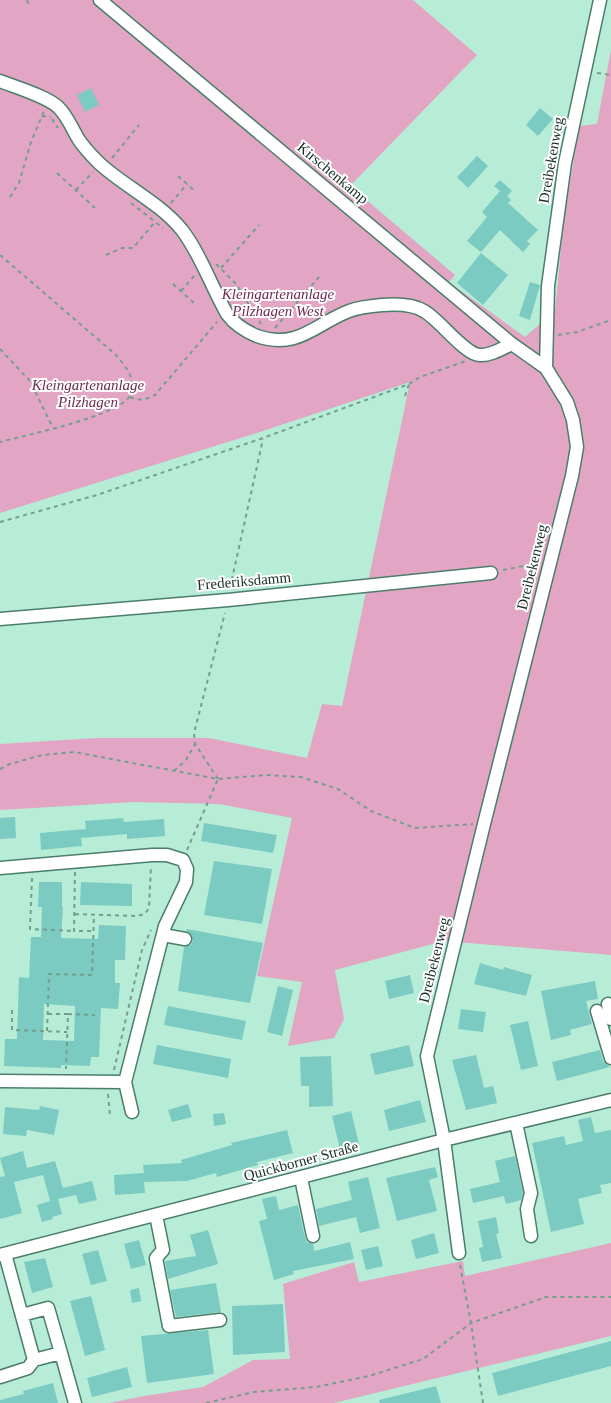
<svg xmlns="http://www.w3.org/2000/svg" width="611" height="1403" viewBox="0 0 611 1403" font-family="Georgia,serif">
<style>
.green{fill:#e2a6c4}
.building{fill:#7bcbc3;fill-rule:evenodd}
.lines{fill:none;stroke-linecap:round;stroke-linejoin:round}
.minor-casing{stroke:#4b7d6a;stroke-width:15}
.path{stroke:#759e8d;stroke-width:2;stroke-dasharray:4 4;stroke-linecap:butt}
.minor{stroke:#fff;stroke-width:12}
.labels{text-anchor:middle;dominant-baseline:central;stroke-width:4;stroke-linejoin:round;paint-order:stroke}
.street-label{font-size:15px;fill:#182e25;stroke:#fff}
.park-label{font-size:15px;font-style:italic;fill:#6e2951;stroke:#fff}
</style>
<rect width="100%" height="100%" fill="#b7edd7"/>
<path class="green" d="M0,0H413L477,55L350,186L455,275L449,282L525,337L555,311L563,227L579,126L597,124L611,50V955L444,941L335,970L344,1019L334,1038L288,1046L302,982L257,976L292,818L219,804L134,802L0,810V744L96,738H209L307,758L322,704L342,706L410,382L260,432L0,513Z
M611,1243V1336L334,1403H109L144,1396L203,1387L253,1360L290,1359L283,1284L354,1262L359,1282L463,1261L465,1276Z"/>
<path class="building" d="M91,88L99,105L85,112L77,95Z
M540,108L553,119L538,136L526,125Z
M477,156L488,166L468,188L457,177Z
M500,180L512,191L507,196L511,200L508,203L538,230L527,241L530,244L523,252L500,230L481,252L467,241L487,217L482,212L500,191L494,186Z
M481,253L508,275L483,305L457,283Z
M530,282L540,285L530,320L519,316Z
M15,817L16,838L0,839V818Z
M123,818L124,822L164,819L165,836L127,839V834L81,838L82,846L41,850L40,833L86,829L85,821Z
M204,823L277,835L273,853L201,841Z
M214,861L272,869L262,924L204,915Z
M39,882H62V907H63L61,938L98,939L99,925L126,926L125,960H115V983H120L118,1009L101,1008L99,1057H91L90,1066L61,1065V1068L4,1066L5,1039H17L19,977L29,978L31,937H41L42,907H38ZM44,1004L75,1006L74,1041L43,1040Z
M81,882L132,884V906L80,905Z
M187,929L263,943L250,1003L178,991L184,947L191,945L193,940L192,936L186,931Z
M480,963L503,970L504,967L532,975L526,996L474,984Z
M410,975L414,993L389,999L385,981Z
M595,981L598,999L586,1001L592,1024L570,1030L571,1035L551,1040L541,991Z
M278,986L293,990L282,1036L267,1032Z
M168,1006L246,1021L242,1040L164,1025Z
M461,1009L486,1012L483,1032L458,1029Z
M528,1021L538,1066L521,1070L510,1025Z
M157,1045L231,1059L228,1078L153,1064Z
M409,1045L414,1066L375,1075L370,1054Z
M600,1050L603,1061L610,1067L557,1081L552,1062Z
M476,1055L484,1088L493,1086L497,1103L466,1110L452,1060Z
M331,1056L333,1106L309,1107V1086H301L300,1057Z
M420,1100L426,1122L389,1131L384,1110Z
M188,1104L192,1117L172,1122L168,1110Z
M40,1106L59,1110L54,1135L27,1130L26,1136L3,1134L5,1107L39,1110Z
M351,1111L359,1144L340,1149L332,1116Z
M224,1113L226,1124L214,1126L213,1114Z
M591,1117L595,1133L611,1130V1183L600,1185L602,1193L578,1199L584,1224L551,1232L532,1143L564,1136L566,1145L583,1141L578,1120Z
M287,1130L293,1153L257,1162L258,1165L217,1177L216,1173L187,1181L144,1182L145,1193L115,1195L114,1175L144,1173L143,1165L182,1163L181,1160L232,1145L231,1143Z
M23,1151L27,1168L55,1161L63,1188L92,1181L97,1200L79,1204L76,1195L58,1199L62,1214L52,1217L53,1219L42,1222L37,1205L50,1201L43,1175L14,1182L22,1213L0,1219V1177L5,1176L0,1158Z
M515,1156L523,1193L521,1200L506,1204L504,1196L473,1203L470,1189L500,1182L495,1161Z
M435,1167L438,1177L429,1180L437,1211L397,1221L386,1178Z
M368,1177L380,1228L360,1233L356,1217L319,1226L316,1209L352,1200L348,1182Z
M276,1196L279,1210L298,1205L305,1238L307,1242L313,1244L314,1251L350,1242L354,1259L293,1271L294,1274L274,1280L259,1221L267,1219L262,1199Z
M496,1217L499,1233L496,1234L502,1258L482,1262L479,1248L483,1247L478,1221Z
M208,1230L218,1264L168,1279L165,1261L196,1256L190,1235Z
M434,1233L439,1253L416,1259L411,1240Z
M139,1240L146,1265L131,1269L124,1244Z
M378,1246L383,1266L366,1270L361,1250Z
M98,1250L107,1281L91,1285L82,1254Z
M45,1258L53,1287L32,1293L24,1262Z
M216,1283L221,1312L176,1317L170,1290Z
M139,1288L141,1301L132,1303L130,1290Z
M91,1296L105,1350L85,1356L70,1301Z
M283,1304L285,1352L233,1355L232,1306Z
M208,1330L214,1374L147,1383L141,1336Z
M611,1341V1366L498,1396L492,1373Z
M127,1367L132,1387L92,1397L87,1378Z
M53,1383L58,1403H0V1400L24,1394L23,1391Z
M436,1386L441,1403H380L379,1400Z"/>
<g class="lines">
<g class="minor-casing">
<path id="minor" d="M100,0L512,344L546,368
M0,81C15,87 49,97 59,108C68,117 72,129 79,140C85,149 92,156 99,163C125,187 159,202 182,230C201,255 211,286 227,314C235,325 245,331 257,336C298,350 315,324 349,311C360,307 372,306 383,305C396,304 412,304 424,311C440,320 465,355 480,355C490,356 503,348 512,344
M0,619L228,600L491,573
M0,868L152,855H167L183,860L187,869L186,882L165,926L125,1082L132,1112
M163,935L185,939
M608,1004L611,1019
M597,1011L611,1058
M0,1081L125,1082
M516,1123L531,1193L527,1209L531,1236
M301,1178L313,1236
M156,1215L163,1250L156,1258L169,1326L220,1320
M459,1253L444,1140L427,1056L484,824L572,476L577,447L573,420L567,402L546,368L548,286L565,163L600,0
M5,1254L34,1360L61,1353L75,1403
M0,1255L444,1140L611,1100
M22,1315L48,1308L61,1353
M0,1377L28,1368L34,1360"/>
</g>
<path class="path" d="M27,0L29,6
M597,73L611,75
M42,116L51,117
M52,119L58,128
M112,158L139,125
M57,173L95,208
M178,176L196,192
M76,190L93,172
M10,197L19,183L31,142L44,111
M131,203L163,228
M171,203L187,184
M0,255L115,354C124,364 137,379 131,394C122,416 25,435 0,442
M106,255L122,248H133L155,222
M216,264L236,284L261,324
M221,268L259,225
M173,284L194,303
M181,291L194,276
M275,328L319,277
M558,335L577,332L611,320
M0,349L30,381L53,428
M405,396L409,384
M130,397C140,402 146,399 155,395L217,322
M0,522L97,495L263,438L409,384L420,377L466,361
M503,570L538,563
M230,588L263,439
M0,769L10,764L42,755L74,752L218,779L266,775L301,777L338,789L371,811L415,828L473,824
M174,771L186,760L195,744
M218,779L195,744L194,733L225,613
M187,850L218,779
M75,872L74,931H94
M32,878L30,929L74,931
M75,914L137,916L145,914L149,908L151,866
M12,1010V1030L67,1032
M48,1014H68L66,1069
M68,1014L95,1015
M47,1031L49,974L92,975L94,915
M114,1070L142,950L151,930
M108,1094L110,1116
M460,1265L471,1323L483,1403
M206,1403L254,1392L316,1387L369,1376L423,1359L471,1323L546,1297H611"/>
<use href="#minor" class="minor"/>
</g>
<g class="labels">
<g class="street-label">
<text transform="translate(551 160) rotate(-80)">Dreibekenweg</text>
<text transform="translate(333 173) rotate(40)">Kirschenkamp</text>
<text transform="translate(532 567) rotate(-76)">Dreibekenweg</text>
<text transform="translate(244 581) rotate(-5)">Frederiksdamm</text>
<text transform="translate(434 960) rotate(-76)">Dreibekenweg</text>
<text transform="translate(301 1161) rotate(-15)">Quickborner Straße</text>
</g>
<g class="park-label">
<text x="278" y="294">Kleingartenanlage<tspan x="278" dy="17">Pilzhagen West</tspan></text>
<text x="88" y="385">Kleingartenanlage<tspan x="88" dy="17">Pilzhagen</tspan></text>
</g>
</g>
</svg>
